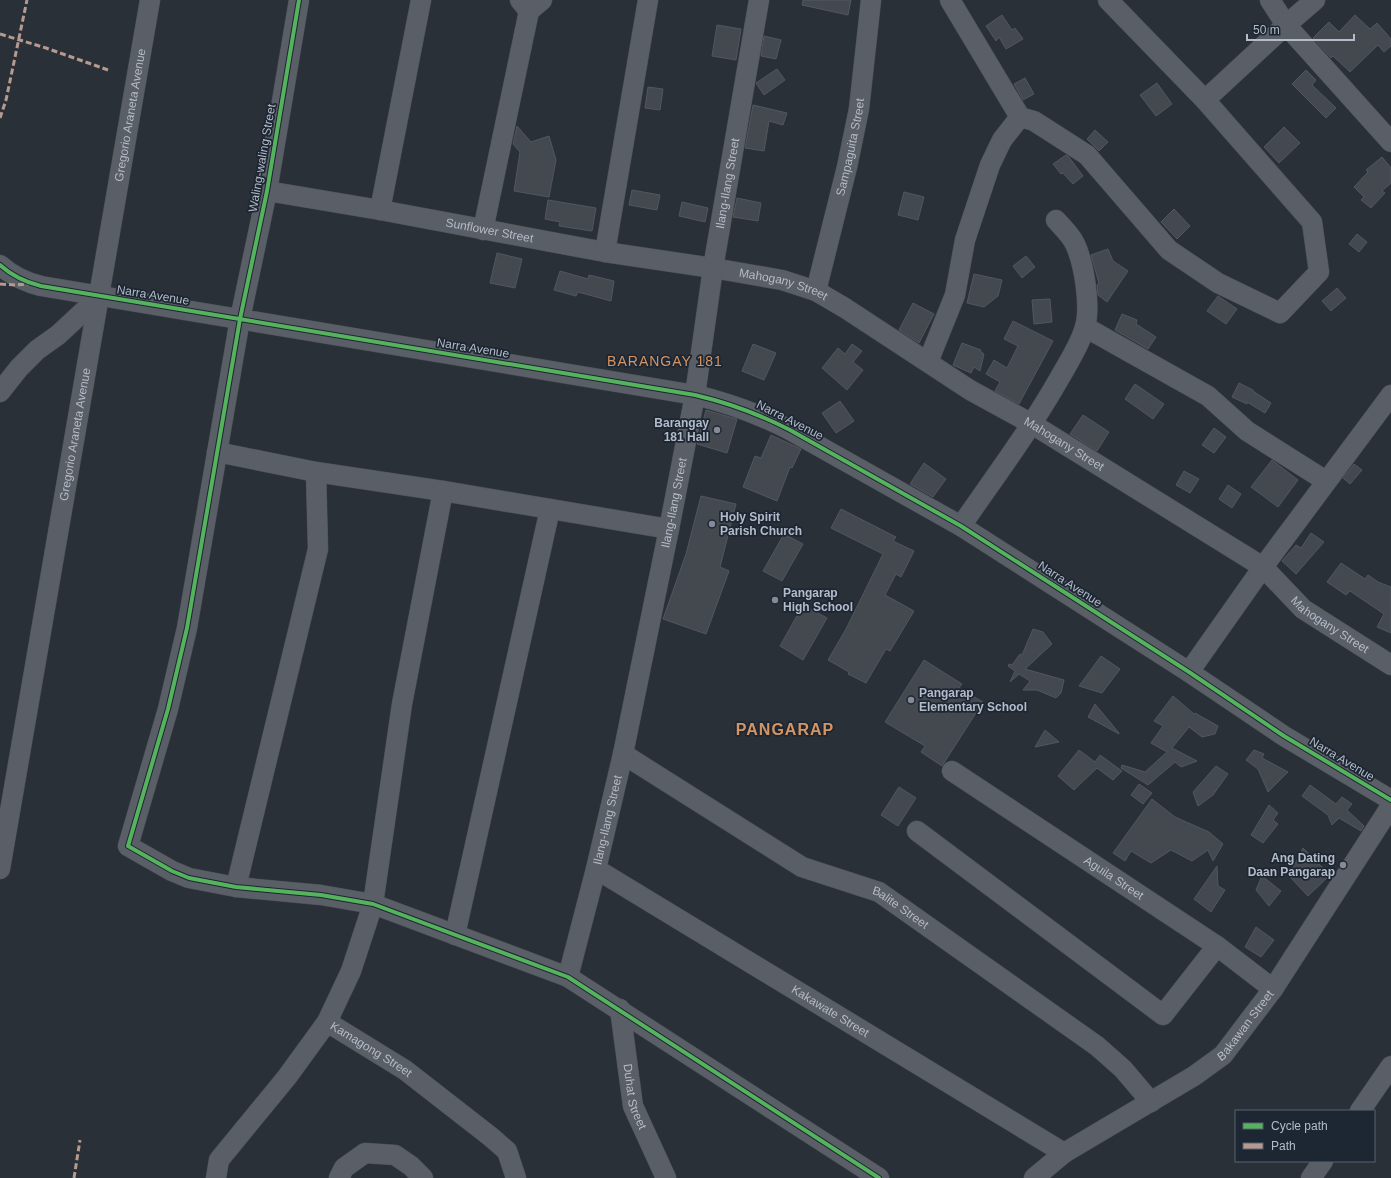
<svg xmlns="http://www.w3.org/2000/svg" width="1391" height="1178" viewBox="0 0 1391 1178" font-family="Arial,sans-serif">
<style>
.building{fill:#444950;stroke:#52575f}
.lines{fill:none;stroke-linecap:round;stroke-linejoin:round}
.minor-casing{stroke:#484c53;stroke-width:21}
.minor{stroke:#5a5e66;stroke-width:20}
.quiet{stroke:#b69a8f;stroke-width:3;stroke-dasharray:6 3;stroke-linecap:butt}
.cycleway-casing{stroke:#1d2633;stroke-width:6}
.cycleway{stroke:#56b35d;stroke-width:4}
.poi-dot{fill:#848b96;stroke:#1d2633;stroke-width:1.5}
.labels{text-anchor:middle;dominant-baseline:central;stroke-width:3.5;stroke-linejoin:round;paint-order:stroke}
.street-label{font-size:12px;fill:#b4bcc9;stroke:#1d2633}
.poi-label{font-size:12px;font-weight:bold;fill:#b4bcc9;stroke:#1d2633;text-anchor:start}
.quarter-label{font-size:14px;letter-spacing:1px;fill:#d59563;stroke:#1d2633}
.district-label{font-size:16px;font-weight:bold;letter-spacing:1px;fill:#d59563;stroke:#1d2633}
</style>
<rect width="100%" height="100%" fill="#2a3038"/>
<path class="building" d="M803,0H851L848,15L802,5Z
M1002,15L1012,30L1015,28L1023,39L1006,49L999,37L996,41L986,26Z
M1355,15L1370,29L1377,23L1391,39V46L1384,52L1378,45L1350,72L1333,56L1331,58L1313,38L1329,22L1339,32Z
M717,25L741,29L736,60L712,56Z
M764,36L781,40L776,59L761,56Z
M777,69L785,80L764,95L756,83Z
M1306,70L1316,80L1312,85L1336,108L1326,118L1292,84Z
M1025,78L1034,94L1023,100L1014,84Z
M1157,83L1172,104L1156,116L1140,95Z
M648,87L663,89L660,110L645,108Z
M753,105L787,113L783,125L769,121L764,151L745,148Z
M517,126L531,142L549,136L556,160L549,197L514,191L520,152L513,144Z
M1284,127L1300,143L1279,163L1264,147Z
M1095,130L1108,142L1099,151L1087,139Z
M1066,155L1069,157L1083,176L1073,184L1063,173L1061,174L1053,164Z
M1382,157L1391,168V183L1382,191L1385,193L1371,208L1361,200L1364,197L1354,187L1368,172L1366,170Z
M632,190L660,195L657,210L629,205Z
M904,192L924,197L918,220L898,215Z
M737,198L761,203L758,221L733,217Z
M548,200L596,208L592,231L559,226L560,222L545,219Z
M682,202L708,208L705,222L679,216Z
M1174,209L1190,226L1177,239L1161,222Z
M1357,234L1367,242L1359,252L1349,244Z
M1108,249L1113,261L1128,271L1107,302L1098,295L1097,285L1099,283L1091,255Z
M497,253L522,259L515,288L490,283Z
M1026,256L1035,267L1022,278L1013,266Z
M560,271L588,279L589,275L614,281L611,301L578,292L576,296L554,290Z
M974,274L1002,280L998,296L984,307L967,303Z
M1337,288L1346,298L1331,311L1322,301Z
M1218,296L1237,309L1226,324L1207,311Z
M1050,299L1052,322L1034,324L1032,300Z
M913,303L934,314L919,343L899,330Z
M1122,314L1137,320L1136,324L1156,337L1148,349L1115,330Z
M1013,321L1053,341L1019,404L995,391L1000,382L986,374L994,360L1007,368L1018,346L1004,339Z
M962,343L981,350L980,351L984,354L980,371L974,367L971,373L953,365Z
M753,344L776,353L764,380L742,371Z
M852,344L862,351L853,362L863,370L847,390L822,368L838,348L845,354Z
M1239,383L1253,390V391L1271,403L1265,413L1247,402V404L1232,397Z
M1135,384L1164,404L1153,419L1125,399Z
M840,401L854,421L836,433L822,413Z
M706,410L737,419L727,453L697,444Z
M1083,415L1109,432L1097,451L1070,434Z
M1214,428L1226,437L1214,453L1202,445Z
M771,435L801,449L792,468L790,467L777,501L743,487L755,456L761,458Z
M1272,460L1298,480L1278,507L1251,487Z
M924,463L946,479L933,497L910,484Z
M1354,464L1362,470L1350,484L1343,478Z
M1184,471L1199,479L1190,493L1176,485Z
M1228,485L1241,494L1232,508L1219,499Z
M701,496L736,504L720,567L729,571L706,634L663,619L686,554Z
M841,509L896,537L893,541L914,551L901,577L896,574L885,595L914,611L890,651L886,649L866,683L848,674L849,672L828,660L846,629L883,554L831,528Z
M1311,533L1324,542L1296,574L1282,561L1296,545L1301,548Z
M784,534L803,544L782,581L763,571Z
M1341,563L1365,579L1368,575L1378,582L1391,587V633L1377,627L1384,614L1350,591L1346,595L1327,582Z
M803,605L827,618L803,660L780,646Z
M1033,629L1043,632L1052,644L1025,669L1064,680L1061,693L1056,698L1037,690H1023L1030,681L1019,674L1010,682L1015,671L1008,666L1009,664L1012,665L1020,654L1022,655Z
M1101,656L1120,669L1102,693L1079,686Z
M924,660L962,684L959,688L983,702L942,766L921,752L925,746L885,722Z
M1173,696L1194,714L1195,713L1218,726L1215,734L1202,737L1189,727L1172,748L1197,761L1181,767L1175,762L1148,785L1121,768L1122,765L1145,772L1167,752L1151,743L1163,726L1154,721Z
M1095,704L1119,733V734L1088,717Z
M1045,730L1059,742L1035,747Z
M1079,750L1095,762L1100,755L1122,771L1113,780L1097,768L1074,790L1058,776Z
M1254,750L1264,754L1262,758L1288,772L1268,792L1258,769L1246,760Z
M1216,766L1228,774L1213,795L1198,806L1193,792Z
M1139,784L1152,793L1143,804L1131,795Z
M1310,785L1336,804L1342,797L1352,804L1347,810L1364,826L1361,831L1339,818L1332,825L1328,815L1302,796Z
M899,787L916,798L898,826L881,815Z
M1152,799L1175,817L1209,832L1223,844L1213,861L1208,850L1192,861L1171,850L1151,863L1131,851L1125,861L1113,853Z
M1269,805L1278,813L1273,820L1278,824L1263,843L1251,835Z
M1303,848L1330,875L1308,896L1289,876Z
M1217,866L1218,886L1225,890L1211,912L1194,899Z
M1262,876L1281,891L1269,906L1256,890Z
M1256,927L1274,940L1261,957L1245,947Z"/>
<g class="lines">
<g class="minor-casing">
<g id="minor">
<path d="M299,0L267,191L240,319L187,628L168,709L128,846L172,871L189,878L236,887L321,895L373,904L568,977L879,1178"/>
<path d="M520,0L529,11L542,0"/>
<path d="M950,0L1020,117L1034,121L1087,155L1169,250L1218,283L1280,313L1319,272L1312,222L1205,100L1108,0"/>
<path d="M1270,0L1286,25L1391,142"/>
<path d="M1205,100L1286,25L1315,0"/>
<path id="s1" d="M267,191L380,210L605,252L713,268L782,280L816,291L845,308L970,390L1032,424L1263,567L1303,609L1391,665"/>
<path d="M380,210L421,0"/>
<path d="M483,230L529,11"/>
<path d="M605,252L648,0"/>
<path d="M0,265C12,276 25,282 41,286L695,395C729,403 759,414 790,430L961,526L1189,672L1284,736L1391,800"/>
<path id="s2" d="M816,291L847,167L859,109L871,0"/>
<path d="M1085,327L1208,396L1247,431L1326,481"/>
<path d="M928,362L955,295L965,240L990,165L1002,140L1020,117"/>
<path d="M0,392L19,368L37,350L58,335L100,296"/>
<path d="M217,452L316,472L443,491L669,529"/>
<path d="M961,526C994,478 1030,430 1059,379C1068,363 1080,345 1085,327C1091,306 1084,263 1075,244C1071,235 1062,227 1056,220"/>
<path d="M1189,672L1263,567L1391,395"/>
<path id="s3" d="M623,754L802,867L879,892L1097,1046L1123,1069L1151,1102"/>
<path id="s4" d="M952,771L1217,946L1273,989"/>
<path d="M917,831L1163,1015L1217,946"/>
<path id="s5" d="M0,869L150,0"/>
<path id="s6" d="M596,869L1064,1153"/>
<path d="M236,887L318,549L316,472"/>
<path d="M455,935L550,509"/>
<path id="s7" d="M568,977L596,869L623,754L669,529L695,395L713,268L759,0"/>
<path id="s8" d="M620,1009L633,1106L666,1178"/>
<path id="s9" d="M327,1022L405,1070L491,1137L507,1151L516,1178"/>
<path d="M1360,1111L1391,1066"/>
<path d="M216,1178L219,1160L287,1077L327,1022L351,971L373,904L402,704L443,491"/>
<path d="M339,1178L344,1168L365,1153L395,1155L411,1166L423,1178"/>
<path id="s10" d="M1034,1178L1064,1153L1194,1076L1223,1055L1273,989L1391,806"/>
<path d="M1311,1178L1323,1161"/>
</g>
</g>
<use href="#minor" class="minor"/>
<path class="quiet" d="M0,34L46,48L108,70
M0,118L6,100L27,0
M0,284L15,285L28,284
M74,1178L80,1140"/>
<g class="cycleway-casing">
<path id="cycleway" d="M299,0L267,191L240,319L187,628L168,709L128,846L172,871L189,878L236,887L321,895L373,904L568,977L879,1178
M0,265C12,276 25,282 41,286L695,395C729,403 759,414 790,430L961,526L1189,672L1284,736L1391,800"/>
</g>
<use href="#cycleway" class="cycleway"/>
</g>
<g class="poi-dot">
<circle cx="717" cy="430" r="4"/>
<circle cx="712" cy="524" r="4"/>
<circle cx="775" cy="600" r="4"/>
<circle cx="911" cy="700" r="4"/>
<circle cx="1343" cy="865" r="4"/>
</g>
<g class="labels">
<g class="street-label">
<text stroke="none"><textPath href="#s5" startOffset="765">Gregorio Araneta Avenue</textPath></text>
<text stroke="none"><textPath href="#s2" startOffset="148">Sampaguita Street</textPath></text>
<text transform="translate(262 158) rotate(-80)">Waling-waling Street</text>
<text stroke="none"><textPath href="#s7" startOffset="810">Ilang-Ilang Street</textPath></text>
<text stroke="none"><textPath href="#s1" startOffset="226">Sunflower Street</textPath></text>
<text stroke="none"><textPath href="#s1" startOffset="525">Mahogany Street</textPath></text>
<text transform="translate(153 295) rotate(9)">Narra Avenue</text>
<text transform="translate(473 348) rotate(9)">Narra Avenue</text>
<text transform="translate(790 420) rotate(27)">Narra Avenue</text>
<text stroke="none"><textPath href="#s5" startOffset="441">Gregorio Araneta Avenue</textPath></text>
<text stroke="none"><textPath href="#s1" startOffset="850">Mahogany Street</textPath></text>
<text stroke="none"><textPath href="#s7" startOffset="486">Ilang-Ilang Street</textPath></text>
<text transform="translate(1070 584) rotate(33)">Narra Avenue</text>
<text stroke="none"><textPath href="#s1" startOffset="1173">Mahogany Street</textPath></text>
<text transform="translate(1342 759) rotate(31)">Narra Avenue</text>
<text stroke="none"><textPath href="#s7" startOffset="162">Ilang-Ilang Street</textPath></text>
<text stroke="none"><textPath href="#s4" startOffset="194">Aguila Street</textPath></text>
<text stroke="none"><textPath href="#s3" startOffset="319">Balite Street</textPath></text>
<text stroke="none"><textPath href="#s6" startOffset="274">Kakawate Street</textPath></text>
<text stroke="none"><textPath href="#s10" startOffset="263">Bakawan Street</textPath></text>
<text stroke="none"><textPath href="#s9" startOffset="52">Kamagong Street</textPath></text>
<text stroke="none"><textPath href="#s8" startOffset="89">Duhat Street</textPath></text>
</g>
<g class="poi-label">
<text x="709" y="423" text-anchor="end">Barangay<tspan x="709" dy="14">181 Hall</tspan></text>
<text x="720" y="517">Holy Spirit<tspan x="720" dy="14">Parish Church</tspan></text>
<text x="783" y="593">Pangarap<tspan x="783" dy="14">High School</tspan></text>
<text x="919" y="693">Pangarap<tspan x="919" dy="14">Elementary School</tspan></text>
<text x="1335" y="858" text-anchor="end">Ang Dating<tspan x="1335" dy="14">Daan Pangarap</tspan></text>
</g>
<g class="quarter-label">
<text x="665" y="361">BARANGAY 181</text>
</g>
<g class="district-label">
<text x="785" y="729">PANGARAP</text>
</g>
</g>
<rect x="1235" y="1110" width="140" height="52" fill="#1d2633" stroke="#59626f"/>
<rect x="1243" y="1123" width="20" height="6" fill="#56b35d" stroke="#59626f"/>
<text x="1271" y="1130" font-size="12" fill="#b4bcc9">Cycle path</text>
<rect x="1243" y="1143" width="20" height="6" fill="#b69a8f" stroke="#59626f"/>
<text x="1271" y="1150" font-size="12" fill="#b4bcc9">Path</text>
<path d="M1247 34v6h107v-6" fill="none" stroke="#b4bcc9" stroke-width="2"/>
<text x="1253" y="34" font-size="12" fill="#b4bcc9" stroke="#1d2633" stroke-width="3" paint-order="stroke">50 m</text>
</svg>
